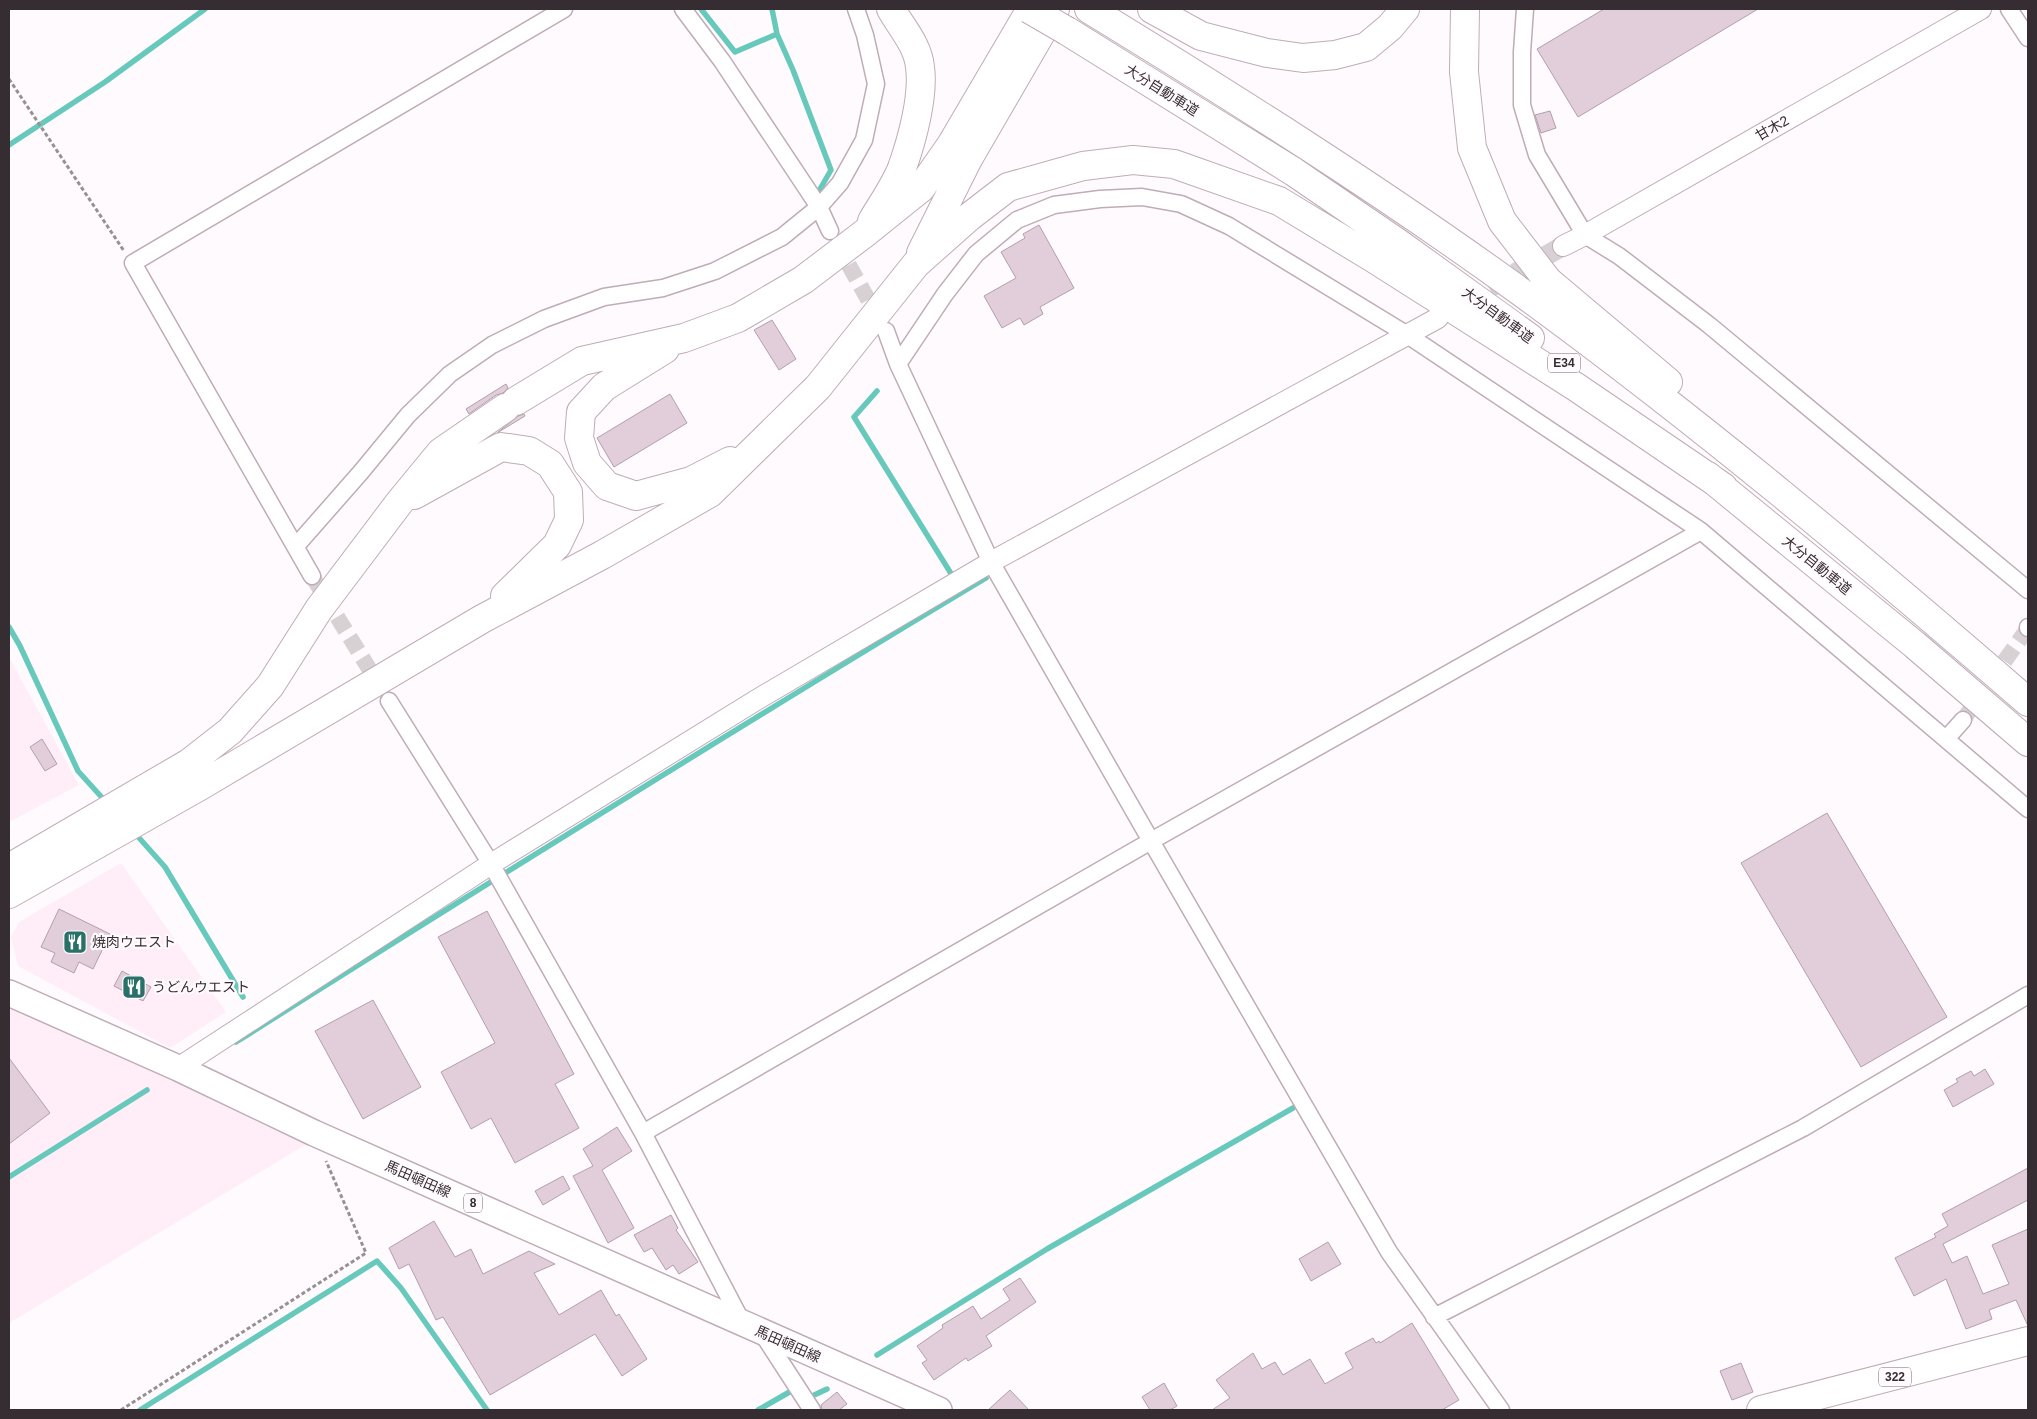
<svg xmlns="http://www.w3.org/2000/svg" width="2037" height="1419" viewBox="0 0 2037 1419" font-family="Arial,'Noto Sans JP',sans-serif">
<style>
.built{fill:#ffeef7}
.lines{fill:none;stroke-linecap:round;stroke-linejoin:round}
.stream{stroke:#66c9bc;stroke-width:5.5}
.building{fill:#e2ceda;stroke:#b29faa}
.minor-tunnel{stroke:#d7d1d4;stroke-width:16;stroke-dasharray:16 8;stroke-linecap:butt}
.tertiary-tunnel{stroke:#d7d1d4;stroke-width:20;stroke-dasharray:20 10;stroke-linecap:butt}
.minor-casing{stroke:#bfacb7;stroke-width:19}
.tertiary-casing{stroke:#bfacb7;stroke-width:22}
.primary-casing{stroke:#bfacb7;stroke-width:28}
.trunk-casing{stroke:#bfacb7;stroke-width:30}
.motorway-casing{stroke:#bfacb7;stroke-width:30}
.path{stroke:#979194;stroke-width:3;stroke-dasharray:4 2.5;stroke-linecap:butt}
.minor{stroke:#fff;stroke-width:16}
.tertiary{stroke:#fff;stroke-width:20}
.primary{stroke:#fff;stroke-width:25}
.trunk{stroke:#fff;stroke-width:28}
.motorway{stroke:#fff;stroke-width:28}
.motorway-bridge-casing{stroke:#bfacb7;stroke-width:30;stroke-linecap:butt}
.motorway-bridge{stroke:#fff;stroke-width:28}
.labels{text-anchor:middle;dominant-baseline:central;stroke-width:4.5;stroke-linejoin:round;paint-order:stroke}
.shield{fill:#fffafd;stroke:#726a6e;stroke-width:1}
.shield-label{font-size:12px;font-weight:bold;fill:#352d31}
.street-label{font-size:14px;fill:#352d31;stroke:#fffafd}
.poi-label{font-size:14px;fill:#352d31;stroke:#fffafd;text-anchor:start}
</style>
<rect width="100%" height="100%" fill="#fffafd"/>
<path class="built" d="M9,657L79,785L9,822Z
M121,863L226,1012L170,1048L18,966L11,937L19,922Z
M9,1005L310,1142L9,1323Z"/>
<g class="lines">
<path class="stream" d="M701,9L735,52L777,34
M772,9L777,34L793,70L831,170L816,196
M9,145L105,82L205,9
M877,391L854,417L955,580
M9,627L20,646L78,771L106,802
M133,831L165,867L243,997
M236,1042C485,885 734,729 986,578
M9,1177L147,1090
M877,1355L1047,1249L1293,1108
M808,1396L810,1397L827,1389
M140,1410L377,1261L401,1288L487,1410
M758,1410L793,1390L795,1391"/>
</g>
<path class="building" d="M1604,9H1758L1578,117L1537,49Z
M1550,111L1556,128L1541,133L1535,115Z
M1039,225L1074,288L1040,307L1043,314L1024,325L1020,318L1002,328L984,296L1016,278L1001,252L1025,238L1023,234Z
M772,320L796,359L779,370L754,330Z
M506,384L508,388L503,393L496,395L469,414L466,409Z
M670,394L687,423L614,467L597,438Z
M524,414L525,416L497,433L518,416Z
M42,739L57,764L45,771L30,747Z
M1827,813L1947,1017L1861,1067L1741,863Z
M59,909L110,934L93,969L79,962L74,973L51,962L55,953L41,947Z
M487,911L574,1074L555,1084L579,1128L515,1163L491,1118L471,1129L441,1072L495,1043L438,937Z
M122,971L151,987L143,1001L114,986Z
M373,1000L421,1087L363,1119L315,1031Z
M9,1058L50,1113L9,1144Z
M1985,1069L1994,1084L1953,1107L1944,1090L1958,1082L1956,1079L1971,1071L1974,1076Z
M617,1127L632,1151L602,1170L634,1228L608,1243L573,1176L593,1166L583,1149Z
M2028,1168V1200L1943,1244L1952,1263L1967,1256L1983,1294L2009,1284L1992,1245L2028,1229V1326L2016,1300L1989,1310L1992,1319L1966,1329L1946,1279L1914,1296L1895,1258L1936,1237L1934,1234L1948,1226L1942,1214Z
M563,1176L570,1189L543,1205L535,1191Z
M671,1215L678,1228L676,1230L698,1262L679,1274L673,1265L666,1270L652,1248L644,1252L634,1235Z
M434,1221L455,1257L471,1249L483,1274L529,1251L555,1264L534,1273L559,1315L601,1290L616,1316L619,1314L647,1359L622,1376L595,1334L490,1395L443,1317L436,1320L409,1264L399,1269L389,1248Z
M1328,1242L1341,1264L1311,1281L1299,1259Z
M1020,1278L1036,1302L986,1336L992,1346L968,1361L966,1358L934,1380L922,1363L927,1360L917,1346L943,1328L942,1325L973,1306L981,1319L1010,1300L1003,1289Z
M1412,1323L1459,1400L1442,1410H1212L1230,1398L1216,1380L1253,1353L1262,1369L1275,1362L1283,1375L1310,1359L1325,1384L1353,1368L1345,1353L1373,1338L1376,1343L1379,1341L1380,1343Z
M1741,1363L1753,1392L1732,1400L1720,1371Z
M1164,1383L1177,1406L1170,1410H1150L1142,1397Z
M1010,1390L1029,1410H988Z
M837,1392L847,1404L839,1410H822L821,1405Z"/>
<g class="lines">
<path class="minor-tunnel" d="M837,244L879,319
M312,576L381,688
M1963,720L2028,628"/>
<path class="tertiary-tunnel" d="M1463,303L1563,246"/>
<g class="minor-casing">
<path id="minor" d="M683,9L722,61L819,207L830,231
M1525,9L1522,52V105L1537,155L1585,235L1619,256L1709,325L2028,590
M2009,9L2028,38
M886,331L898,364L991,562L1151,841L1389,1252L1501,1410
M898,364L945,294L976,254L1017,220L1054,205L1100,199L1142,197L1181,204L1229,226L1406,334L1701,531L2028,809
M296,546L361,472L408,415L450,374L492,345L544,319L604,297L663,288L715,271L782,237L819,207L840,183L864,140L876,84L865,35L856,9
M312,576L133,263L564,9
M2028,628V627
M389,701L491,864L643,1133L743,1324
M1947,738L1963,720
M643,1133L1151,841L1701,531
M1434,1317L1803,1128L2028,995
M762,1333L812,1410"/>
</g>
<g class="tertiary-casing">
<path id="tertiary" d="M1563,246L1585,235L1981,9
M178,1068L491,864L758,699L991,562L1438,318"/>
</g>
<g class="primary-casing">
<path id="primary" d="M9,993L178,1068L314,1133L939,1410"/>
</g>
<g class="trunk-casing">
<path id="trunk" d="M1761,1410L2028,1341"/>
</g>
<g class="motorway-casing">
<path id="motorway" d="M1089,9C1236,99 1382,191 1521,292C1697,420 1864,560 2028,702
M1152,9L1201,36L1267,53L1303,58L1335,55L1366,47L1390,27L1405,9
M1465,9L1464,72L1472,148L1502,221L1548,281L1668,382
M1067,31L1294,172L1398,243L1530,338
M872,221C882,204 895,186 902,168C912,140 924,96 920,67C918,45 901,27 891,9
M921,253L968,159L1055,9
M665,349L604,387L581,412L579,438L587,463L607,486L636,496L691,481L730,461
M516,401L582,361L684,338L738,318L803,280L865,233L921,188L951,145L1031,9
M1708,476L1915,645L2028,742
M414,495L501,447L529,451L550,464L568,492L569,520L557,545L505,596
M9,868L189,763L230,731L270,686L319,609L399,503L441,452L505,408
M9,894L200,786L482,619L602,555L710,493L818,387L916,264L969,217L1008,187L1083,166L1133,160L1174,164L1279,201L1373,258L1576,387L1723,487"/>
</g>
<path class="path" d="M9,79L124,251
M121,1410L366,1253L326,1161"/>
<use href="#minor" class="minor"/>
<use href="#tertiary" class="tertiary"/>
<use href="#primary" class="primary"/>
<use href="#trunk" class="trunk"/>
<use href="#motorway" class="motorway"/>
<g class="motorway-bridge-casing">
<path id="motorway-bridge" d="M1029,9L1067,31"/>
</g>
<use href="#motorway-bridge" class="motorway-bridge"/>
</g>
<defs>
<g id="restaurant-square" transform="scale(1.25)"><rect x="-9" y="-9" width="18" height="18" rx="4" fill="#287068" stroke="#fffafd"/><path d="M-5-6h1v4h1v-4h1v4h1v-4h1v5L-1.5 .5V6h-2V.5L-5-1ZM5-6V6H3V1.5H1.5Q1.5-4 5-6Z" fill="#fff"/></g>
</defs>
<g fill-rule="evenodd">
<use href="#restaurant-square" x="75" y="942"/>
<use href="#restaurant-square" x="134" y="987"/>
</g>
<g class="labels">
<g class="shield">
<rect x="1548" y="353.5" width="32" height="19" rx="4"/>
<rect x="464" y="1193.5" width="18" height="19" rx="4"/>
<rect x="1879" y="1367.5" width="32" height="19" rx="4"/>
</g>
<g class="shield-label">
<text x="1564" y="363">E34</text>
<text x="473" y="1203">8</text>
<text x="1895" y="1377">322</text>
</g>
<g class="street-label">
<text transform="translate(1162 90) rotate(32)">大分自動車道</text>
<text transform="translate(1772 128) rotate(-30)">甘木2</text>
<text transform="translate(1498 315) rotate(36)">大分自動車道</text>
<text transform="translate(1817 565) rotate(39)">大分自動車道</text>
<text transform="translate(418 1179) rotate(24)">馬田頓田線</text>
<text transform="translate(788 1344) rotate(24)">馬田頓田線</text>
</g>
<g class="poi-label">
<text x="92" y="942">焼肉ウエスト</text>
<text x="152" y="987">うどんウエスト</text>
</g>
</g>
<rect width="2037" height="1419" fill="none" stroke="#352d31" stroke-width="20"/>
</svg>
